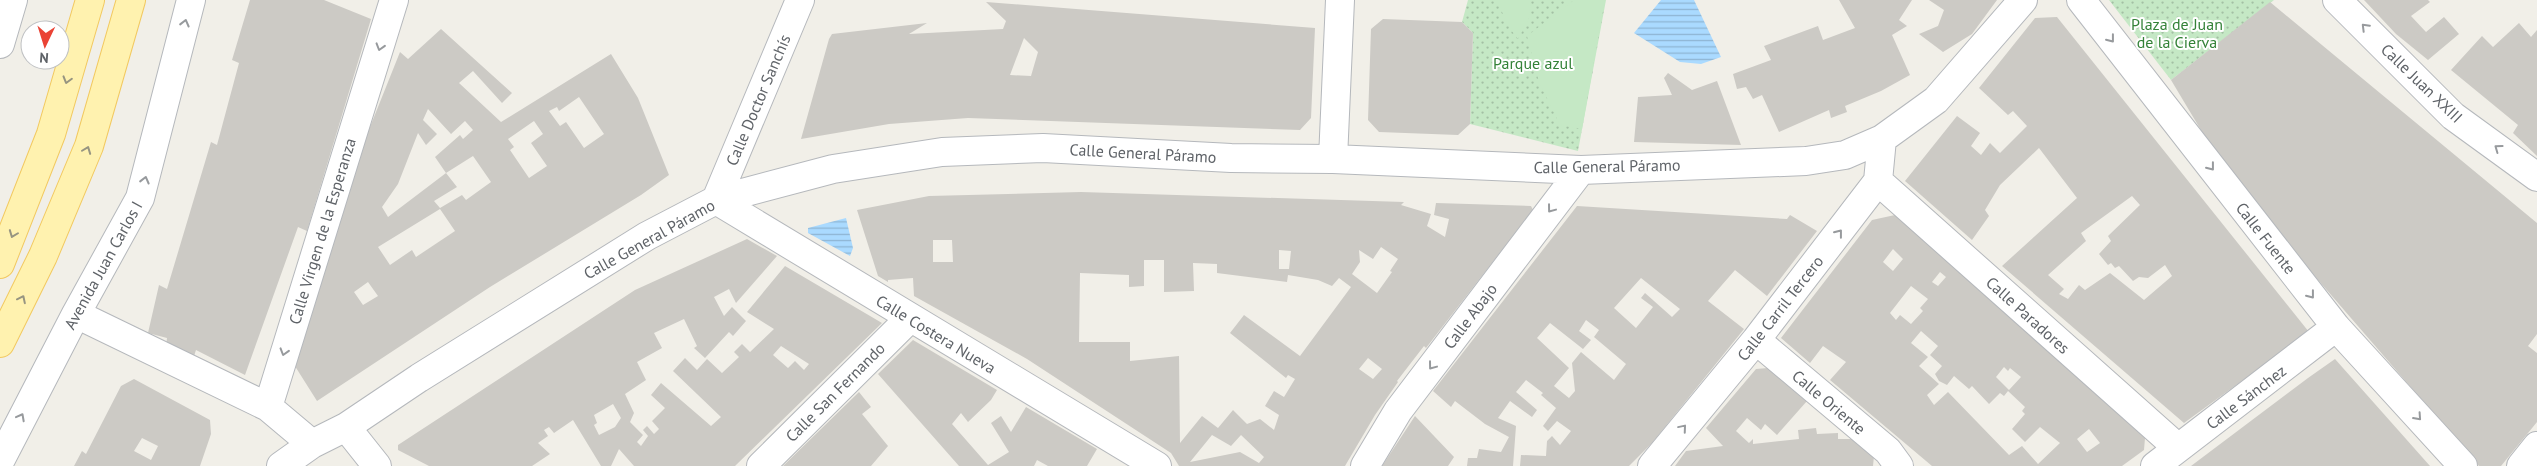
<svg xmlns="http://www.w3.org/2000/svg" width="2537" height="466" viewBox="0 0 2537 466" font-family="'PT Sans',sans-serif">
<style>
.park{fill:url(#park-dots)}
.garden{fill:#c5e8c5}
.water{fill:url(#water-rules)}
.building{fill:#cccac5;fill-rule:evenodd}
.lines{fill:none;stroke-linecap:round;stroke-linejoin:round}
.minor-casing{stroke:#b5b8bc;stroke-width:30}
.major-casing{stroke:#f2c960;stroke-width:30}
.minor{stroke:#fff;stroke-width:28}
.major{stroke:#fff2af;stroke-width:28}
.oneway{stroke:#979a9d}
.oneway2{stroke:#979581}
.labels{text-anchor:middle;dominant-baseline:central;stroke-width:4;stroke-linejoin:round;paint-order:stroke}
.park-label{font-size:16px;fill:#348238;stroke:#fff}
.street-label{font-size:16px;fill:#5f6368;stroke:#fff}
</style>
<defs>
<pattern id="park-dots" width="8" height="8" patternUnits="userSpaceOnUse" patternTransform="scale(1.25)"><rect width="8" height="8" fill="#c5e8c5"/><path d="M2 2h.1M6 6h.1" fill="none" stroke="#a3c0a4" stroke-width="1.8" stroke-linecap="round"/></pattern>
<pattern id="water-rules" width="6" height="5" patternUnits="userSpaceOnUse" patternTransform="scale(1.25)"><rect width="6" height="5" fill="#aadaff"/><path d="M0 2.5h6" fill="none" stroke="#8eb4d2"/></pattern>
</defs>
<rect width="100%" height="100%" fill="#f1efe8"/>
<path class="park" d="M1468,0H1606L1578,151L1470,124L1473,33L1462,22Z
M2109,0H2274L2171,80Z"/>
<path class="garden" d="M1496,0H1531L1529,18L1518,39L1511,30Z
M1574,0H1605L1582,129L1560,125L1539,82L1527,36Z"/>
<path class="water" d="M1661,0H1694L1721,57L1701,64L1680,62L1634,33Z
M846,218L853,248L850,256L808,233V228Z"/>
<path class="building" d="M250,0H324L371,19L307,231L298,227L245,375L196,350L193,359L166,346L167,338L148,333L159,285L167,289L211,142L217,145L239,63L232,60Z
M1839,0H1912L1899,20L1907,26L1892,35L1910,75L1881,91L1845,106L1847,112L1831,118L1829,110L1779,132L1762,95L1753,99L1746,87L1737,89L1733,74L1771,60L1764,46L1818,26L1823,40L1855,28Z
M1929,0H1997L1972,34L1943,52L1919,34L1938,26L1944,10Z
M2364,0H2428L2430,2L2411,16L2426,32L2444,17L2459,34L2428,60L2396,34Z
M986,2L1315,28L1311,118L1300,130L968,118L889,124L801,139L829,39L832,34L927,23L909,34L1003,29L1006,21ZM1024,38L1038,52L1031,76L1010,75Z
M2270,2L2537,223V334L2528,346L2537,353V422L2501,466H2479L2229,177L2171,80Z
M2057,17L2309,332L2184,423L2002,266L2077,198L2039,148L2000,185L1985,210L1989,216L1972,240L1905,181L1957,116L1980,133L1971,146L1981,155L1990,143L2000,153L2027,126L2013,111L2008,115L1979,88L2035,18ZM2132,196L2140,205L2108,236L2111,241L2099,254L2108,265L2111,263L2115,268L2119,266L2133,281L2139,277L2148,278L2165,265L2172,276L2144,300L2110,273L2085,290L2079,285L2068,299L2059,294L2064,289L2048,275L2086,241L2081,233Z
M1383,19L1462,22L1473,33L1470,124L1458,135L1379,132L1368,120L1371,29Z
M2519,23L2531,37L2537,30V156L2513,133L2518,125L2451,70L2482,36L2493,47Z
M441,29L512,93L502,103L473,71L459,83L501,122L611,54L638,98L669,175L641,195L490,287L317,401L293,363L354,167L400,52L408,59ZM579,97L604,134L584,148L566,122L560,126L549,111L557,107L559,111ZM428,109L451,134L465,121L473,130L463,139L460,135L435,157L446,173L473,156L491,182L466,200L462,195L440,208L434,201L457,187L446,173L388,217L382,207L398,184L418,133L426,145L437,134L423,120ZM534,121L543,134L531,143L547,166L529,178L510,150L514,147L508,139ZM440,209L455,231L416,257L412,250L390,265L378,247ZM368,282L378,296L363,305L354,292Z
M1668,73L1692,90L1717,81L1741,145L1634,142L1638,97L1672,95L1664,78Z
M1081,192L1404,202L1401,205L1431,214L1427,226L1445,237L1449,219L1434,215L1436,203L1531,206L1533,210L1426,348L1424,346L1397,381L1398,382L1375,415L1345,466H1179L1171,453L1027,359L914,296L913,278L888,280V282L878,276L857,210L929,196ZM933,240H952L953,262H933ZM1381,247L1398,259L1390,271L1392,272L1377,293L1352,274L1360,262L1359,250L1373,259ZM1279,250L1291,251L1289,269H1279ZM1144,260H1164V292L1194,291L1193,263L1217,264V273L1287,282L1288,275L1318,280L1332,286L1339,278L1351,287L1300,356L1244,315L1230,333L1286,378L1288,375L1295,379L1284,397L1274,391L1265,406L1279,415L1274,430L1260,419L1247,424L1233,410L1218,428L1202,416L1180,443L1179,356L1130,361V342H1079L1080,273L1129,275V287L1144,286ZM1368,358L1382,369L1373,379L1359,369ZM1212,435L1231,446L1241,435L1264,457L1259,463L1240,452L1190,462Z
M1577,206L1787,219L1790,215L1817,231L1767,296L1735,270L1708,301L1744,329L1652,443L1629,466H1520L1521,455L1546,456L1547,441L1552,436L1560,445L1571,431L1557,421L1548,431L1543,426L1556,408L1541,395L1543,393L1526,380L1516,392L1537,410L1532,417L1510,401L1498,418L1516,426L1513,466H1467L1468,458H1477L1479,449L1501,452L1509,437L1485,424L1455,401L1451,407L1433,391ZM1641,278L1680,309L1672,317L1645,293L1641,298L1653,307L1636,328L1614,308ZM1586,320L1599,330L1594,337L1626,364L1614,380L1581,352L1572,363L1575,391L1569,398L1554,386L1569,368L1537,338L1550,323L1583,349L1591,340L1579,331Z
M1895,215L2145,438L2144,450L2122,466H1932L1830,380L1846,362L1823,346L1810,363L1781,338L1872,220ZM1893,249L1903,259L1893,271L1883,262ZM1940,272L1946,277L1938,286L1932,282ZM1911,286L1928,299L1920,308L1923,311L1911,324L1900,315L1896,320L1890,313ZM1921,331L1938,346L1930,355L1942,366L1935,374L1939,381L1947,385L1954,376L1969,389L1972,386L1989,404L2000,393L2004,396L2008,391L2025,407L2022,411L2025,414L2012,429L2025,442L2040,427L2060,443L2038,464L2022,446L2009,455L1948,392L1934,405L1927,395L1939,384L1919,366L1928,357L1911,343ZM2004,367L2008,371L2010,368L2021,377L2009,390L1996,377ZM2089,429L2100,443L2087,452L2077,439Z
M747,239L777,256L736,303L729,289L714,297L724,316L732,307L746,321L733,336L729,332L705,358L694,348L697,346L684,319L654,333L662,348L637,362L646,380L625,394L634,413L630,422L643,435L637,442L641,446L648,436L643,430L647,426L654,434L659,429L652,421L665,408L651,395L661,383L711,426L721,417L673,371L685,358L697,370L707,359L722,373L739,357L734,352L742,344L750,352L774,329L747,312L785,266L882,323L735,466H634L619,449L611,466H601L573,420L554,433L549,427L544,430L548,436L538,443L550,454L532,466H429L398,450V445L635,290ZM781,346L809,364L804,370L795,361L788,368L773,355ZM613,404L621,418L615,427L599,435L594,425L597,423L594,415Z
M913,340L997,390L991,400L968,422L961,413L952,424L988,465L1009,452L991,423L1001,416L1011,432L1026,407L1097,449L1087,466H1048L1037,460L1034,466H959L878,374Z
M2335,359L2430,466H2191L2308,378Z
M1768,368L1807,401L1777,435L1765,424L1761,430L1747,418L1736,431L1749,443L1753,439V444L1799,439L1798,430L1816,428L1817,434L1838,433V439H1852L1874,456L1873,466H1675L1686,451L1723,446L1706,428L1756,369Z
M134,379L210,420L211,434L200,466H74L82,451L86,454L121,386ZM142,438L158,446L151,460L134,451Z
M859,392L871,407L862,414L888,446L871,466H783Z
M1415,416L1454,457L1448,466H1382Z"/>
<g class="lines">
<g class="minor-casing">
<path id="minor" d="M800,0L716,200L1157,466
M2081,0L2336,327L2463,466
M2337,0L2453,116L2537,177
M0,44L13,0
M1333,159L1340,0
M1878,181L2178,448
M76,314L268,407
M1756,340L1888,451L1899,466
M346,427L377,466
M312,444L268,407L394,0
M0,461L76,314L140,198L191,0
M281,466L312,444L346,427L419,378L647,236L716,200L833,169L942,152L1043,148L1231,158L1333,159L1581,170L1806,161L1845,155L1882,139L1936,100L2023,0
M761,466L910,318
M1365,466L1398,411L1581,170
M1652,466L1756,340L1878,181L1882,139
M2155,466L2336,327
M2521,466L2537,446"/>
</g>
<g class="major-casing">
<path id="major" d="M0,264L51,134L90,0
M0,343L43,256L89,146L131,0"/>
</g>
<use href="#minor" class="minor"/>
<use href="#major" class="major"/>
</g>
<defs><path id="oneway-chevron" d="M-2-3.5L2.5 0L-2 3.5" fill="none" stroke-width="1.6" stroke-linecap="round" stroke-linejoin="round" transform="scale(1.25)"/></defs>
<g class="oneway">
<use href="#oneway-chevron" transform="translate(185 23) rotate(-76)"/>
<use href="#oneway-chevron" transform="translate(2365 27) rotate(-135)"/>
<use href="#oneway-chevron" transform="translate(2111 39) rotate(52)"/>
<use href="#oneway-chevron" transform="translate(380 47) rotate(107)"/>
<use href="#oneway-chevron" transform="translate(2498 148) rotate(-144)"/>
<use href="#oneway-chevron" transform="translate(2211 167) rotate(52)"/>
<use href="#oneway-chevron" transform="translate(145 180) rotate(-76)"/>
<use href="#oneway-chevron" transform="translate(1551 209) rotate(127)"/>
<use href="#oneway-chevron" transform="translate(1839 233) rotate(-52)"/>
<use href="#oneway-chevron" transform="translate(2311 295) rotate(52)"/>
<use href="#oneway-chevron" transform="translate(284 352) rotate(107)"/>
<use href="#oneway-chevron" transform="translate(1432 366) rotate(127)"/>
<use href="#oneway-chevron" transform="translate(21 417) rotate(-62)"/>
<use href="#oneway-chevron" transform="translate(2418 417) rotate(48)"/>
<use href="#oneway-chevron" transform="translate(1683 428) rotate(-50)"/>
</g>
<g class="oneway2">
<use href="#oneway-chevron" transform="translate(67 80) rotate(106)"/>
<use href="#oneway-chevron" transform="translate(87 150) rotate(-69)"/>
<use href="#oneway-chevron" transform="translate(13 234) rotate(111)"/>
<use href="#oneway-chevron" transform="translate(22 299) rotate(-64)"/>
</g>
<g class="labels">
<g class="park-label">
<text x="2177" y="24">Plaza de Juan<tspan x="2177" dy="18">de la Cierva</tspan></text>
<text x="1533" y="63">Parque azul</text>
</g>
<g class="street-label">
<text transform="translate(2422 83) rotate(44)">Calle Juan XXIII</text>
<text transform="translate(758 100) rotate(-67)">Calle Doctor Sanchís</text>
<text transform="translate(1143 153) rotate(3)">Calle General Páramo</text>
<text transform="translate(1607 166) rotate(-1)">Calle General Páramo</text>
<text transform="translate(322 231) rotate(-73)">Calle Virgen de la Esperanza</text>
<text transform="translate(2266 238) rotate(52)">Calle Fuente</text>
<text transform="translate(649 239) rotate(-29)">Calle General Páramo</text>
<text transform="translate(103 265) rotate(-61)">Avenida Juan Carlos I</text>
<text transform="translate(1780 308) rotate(-52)">Calle Carril Tercero</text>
<text transform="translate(2028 315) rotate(42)">Calle Paradores</text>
<text transform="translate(1470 316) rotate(-53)">Calle Abajo</text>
<text transform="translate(936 334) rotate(31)">Calle Costera Nueva</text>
<text transform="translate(835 392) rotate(-45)">Calle San Fernando</text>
<text transform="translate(2246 397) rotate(-37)">Calle Sánchez</text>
<text transform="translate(1829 402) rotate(40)">Calle Oriente</text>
</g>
</g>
<g transform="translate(45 45) rotate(184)"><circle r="24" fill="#ffffff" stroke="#bfc1c3"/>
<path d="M0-4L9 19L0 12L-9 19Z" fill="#ea4335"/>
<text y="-8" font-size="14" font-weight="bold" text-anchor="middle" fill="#5f6368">N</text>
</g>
</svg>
